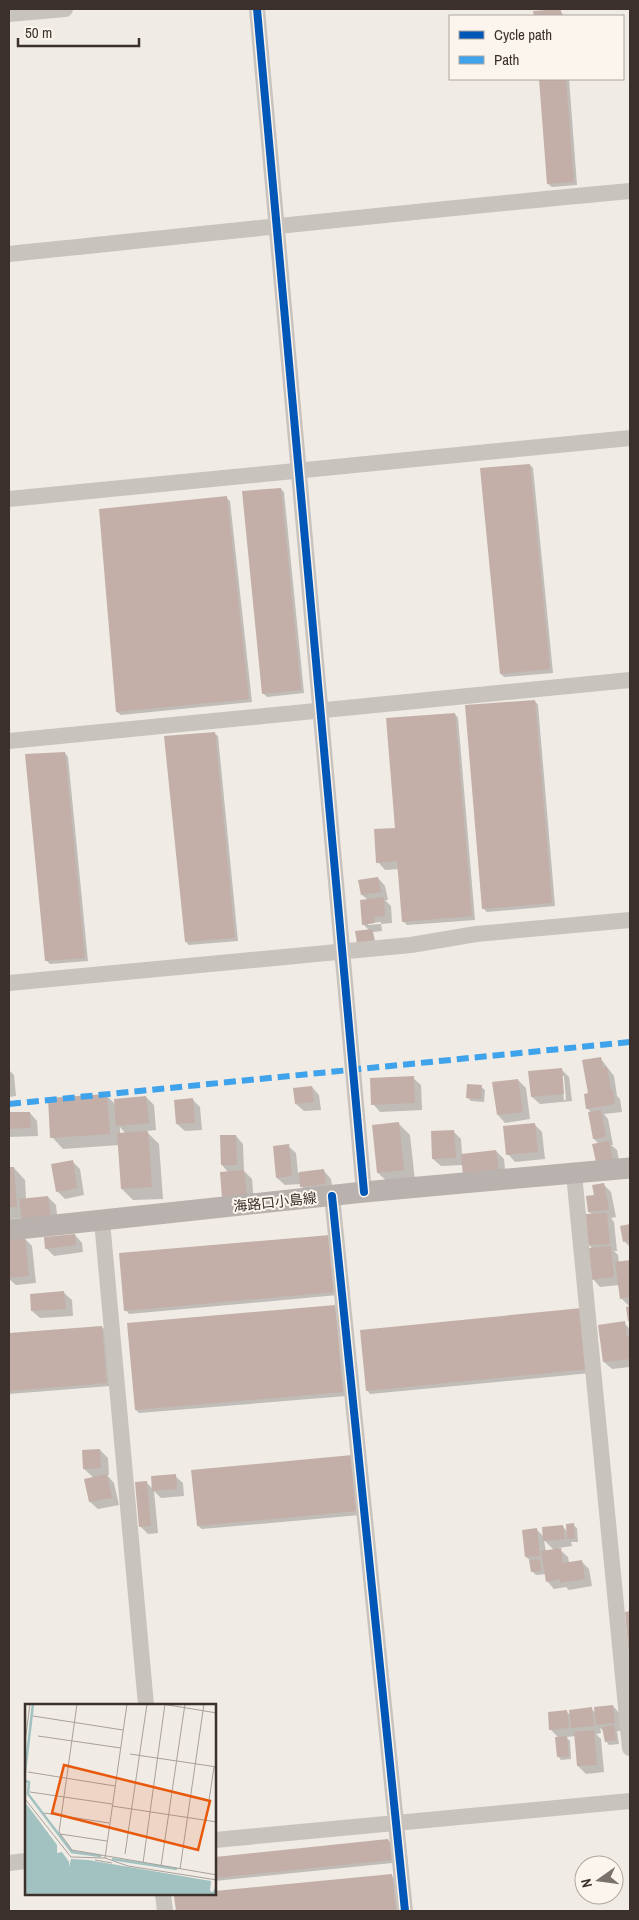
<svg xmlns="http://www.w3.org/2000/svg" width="639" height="1920" viewBox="0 0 639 1920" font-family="'Archivo Narrow','Noto Sans JP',sans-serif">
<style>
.shadow{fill:#0003;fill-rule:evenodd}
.building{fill:#c3afa7}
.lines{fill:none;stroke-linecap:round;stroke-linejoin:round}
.minor{stroke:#c9c3be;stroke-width:16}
.major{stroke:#b8b1ad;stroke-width:21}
.quiet{stroke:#3fa3eb;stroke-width:6;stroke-dasharray:12 6;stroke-linecap:butt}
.cycleway-casing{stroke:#fbf5ee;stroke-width:11}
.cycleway{stroke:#0057b8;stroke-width:8}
.labels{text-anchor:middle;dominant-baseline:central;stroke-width:4;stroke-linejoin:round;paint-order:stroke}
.street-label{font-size:14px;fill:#3b302b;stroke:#fbf5ee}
.inset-river{fill:none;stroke:#a1c2c1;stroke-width:2.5}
.inset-road{fill:none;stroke:#a8a09b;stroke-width:1}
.view{fill:#e8590c;fill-opacity:0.15;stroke:#e8590c;stroke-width:2.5}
.inset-edge{fill:none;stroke:#3b302b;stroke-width:2.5}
</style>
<rect width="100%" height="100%" fill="#f0ebe5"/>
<path class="shadow" d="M560,10L564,16H535V12Z
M540,79H569L577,185L552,187L548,184Z
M530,465L533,468L553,673L504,677L501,674Z
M281,489L284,492L304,693L267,697L263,693Z
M226,498L230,501L252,702L121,715L117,712Z
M535,701L538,705L555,906L487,912L483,908Z
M455,714L458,718L475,920L407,925L403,921L399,869L385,870L378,862L396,832Z
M214,733L218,736L238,941L189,945L186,942Z
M65,753L68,757L88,961L50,964L47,961L26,755Z
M378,878L385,886L388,900H385L391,906L392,923L381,924L382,931L373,932L376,944L362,946L369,930L363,924L368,900L362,895L360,881ZM381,922V924L368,925V923Z
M601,1059L614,1076L617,1096L620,1099L622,1112L604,1114L608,1119L613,1145H611L617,1150L620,1166L605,1169L599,1144L594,1139L592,1113L587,1108L589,1094Z
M561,1069L569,1077L572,1101L540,1104L532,1097ZM561,1076H564L566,1100H564Z
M9,1070L14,1075L16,1096L9,1097Z
M413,1078L421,1085L422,1110L380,1112L373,1104Z
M518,1080L526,1088L530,1119L505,1123L498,1115Z
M312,1087L319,1095L321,1110L304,1111L296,1104Z
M481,1087L485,1090L484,1102L471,1101L467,1097Z
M107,1096L116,1105L146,1097L154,1105L156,1130L146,1131L159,1144L163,1199L133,1200L122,1189L119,1145L63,1149L52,1137ZM120,1127L126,1134H120Z
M193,1100L200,1107L202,1130L185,1131L177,1124Z
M30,1113L37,1121L38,1136L9,1137V1114Z
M399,1124L410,1135L415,1181L390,1184L378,1173Z
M534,1124L542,1132L545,1159L515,1162L508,1154Z
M454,1132L461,1139L462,1155L496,1151L504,1159L506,1180L463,1165L441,1166L433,1159Z
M236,1136L243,1144L244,1171L252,1179L254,1203L222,1165Z
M9,1143V1168H14L25,1180L26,1199L48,1197L56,1205L58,1225L23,1218L9,1219Z
M288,1146L296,1153L298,1173L324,1171L331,1179L333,1192L309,1194L301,1186V1184L285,1185L277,1178Z
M73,1162L80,1169L84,1195L65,1199L57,1191Z
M604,1185L611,1192L616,1217L611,1218L614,1222L617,1251H614L618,1255L619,1263L630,1261V1307L621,1298L619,1285L600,1287L593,1279V1249L589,1245L593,1215L589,1212L595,1196Z
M630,1225V1247L624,1241L622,1227Z
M75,1235L82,1243L83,1252L54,1256L46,1248Z
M330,1236L338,1295L129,1314L126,1310Z
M25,1239L32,1246L36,1283L16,1285L9,1279V1240Z
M64,1293L72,1300L73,1316L40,1318L32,1311Z
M334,1306L338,1310L346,1396L139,1413L136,1410L128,1324Z
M582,1310L591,1373L370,1394L367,1390Z
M624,1323L630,1329V1367L612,1369L604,1362Z
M102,1327L105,1330L110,1386L9,1394V1334Z
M100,1450L108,1458L109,1475H107L114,1483L119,1505L98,1509L90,1502L94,1478L84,1469Z
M351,1456L360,1515L202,1529L198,1526Z
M175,1476L183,1483L184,1496L161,1498L154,1491L158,1533L148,1534L140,1526L146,1482L153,1489Z
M573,1525L577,1528L578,1542H571L572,1546L558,1548L568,1557L569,1563L581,1561L589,1569L592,1586L569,1590L566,1587L554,1589L547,1581L546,1574L536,1575L532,1571L531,1561L526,1557L536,1529L544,1537L563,1527L568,1532ZM544,1540L554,1550L546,1552Z
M613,1706L620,1714L622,1731H617L619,1744L609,1745L606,1741L604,1731L600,1728L601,1733L596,1734L601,1739L604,1772L586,1774L578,1766L576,1736L566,1737L570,1741L571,1759L561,1760L558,1756L559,1738L551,1730L549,1713L566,1711L571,1716L591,1709L596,1713Z
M388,1840L402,1862L215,1881V1858Z
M391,1875L395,1879L398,1911H177L176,1897Z"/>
<path class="building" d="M561,9V16H534L533,11Z
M539,79H566L574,182L547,184Z
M530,464L550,669L500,674L480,468Z
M281,488L301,690L262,694L242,491Z
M227,496L249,699L116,712L99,509Z
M535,700L552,903L482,909L465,705Z
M455,713L472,916L402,922L397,861L376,863L374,829L395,828L386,718Z
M215,732L235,938L185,942L164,736Z
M65,752L85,958L45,961L25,754Z
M378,877L381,892L361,895L358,880Z
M384,897L385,916L374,917L375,923L362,925L360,900Z
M372,929L374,941L357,943L355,931Z
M601,1057L603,1067H607L611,1090H613L615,1104L586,1109L584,1094L588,1093L582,1060Z
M562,1068L564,1094L531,1097L528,1071Z
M414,1076L415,1103L371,1105L370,1078Z
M518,1079L523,1112L497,1115L492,1082Z
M467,1084L482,1085L481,1099L466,1098Z
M312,1086L314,1102L295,1104L293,1088Z
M107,1094L110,1134L50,1138L48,1098Z
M146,1096L149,1123L116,1126L114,1099Z
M193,1098L195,1123L176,1124L174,1100Z
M601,1110L606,1137L593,1139L588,1112Z
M9,1112H30L31,1128L9,1129Z
M399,1122L404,1170L377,1173L372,1125Z
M535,1123L538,1152L506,1155L503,1126Z
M454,1130L456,1158L432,1159L431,1131Z
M148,1131L152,1187L121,1189L117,1133Z
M220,1135H236L237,1165H221Z
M609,1141L613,1159L596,1162L592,1144Z
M289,1144L292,1176L276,1178L273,1146Z
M496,1150L499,1172L463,1176L461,1154Z
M73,1160L77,1188L56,1192L51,1164Z
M9,1167H14L17,1207H9Z
M324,1169L326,1184L300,1187L299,1172Z
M244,1170L247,1195L222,1198L220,1172Z
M604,1183L609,1210L588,1212L586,1196L594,1195L592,1185Z
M48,1196L51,1218L22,1220L19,1199Z
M607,1213L610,1244L588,1245L585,1214Z
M630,1224V1240L623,1242L620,1226Z
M75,1234L76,1245L45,1249L44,1237Z
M330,1235L335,1292L124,1311L119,1253Z
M25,1237L29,1276L9,1278V1239Z
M611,1246L614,1277L591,1280L588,1248Z
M630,1260V1297L620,1299L615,1262Z
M64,1291L66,1309L31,1311L30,1294Z
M335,1305L343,1392L135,1410L127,1323Z
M630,1306V1321H628L626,1307Z
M582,1308L589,1369L366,1391L360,1330Z
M625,1321L627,1337L630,1336V1359L603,1362L598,1325Z
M102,1326L107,1383L9,1391V1333Z
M100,1449L101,1468L83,1469L82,1450Z
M352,1455L357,1511L197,1526L191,1470Z
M107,1474L112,1498L89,1502L84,1479Z
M176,1474L177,1489L152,1491L151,1476Z
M147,1481L151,1526L139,1527L135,1482Z
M574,1523L575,1538L567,1539L566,1524Z
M563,1525L565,1539L543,1541L542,1527Z
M537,1528L540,1556L525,1557L522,1530Z
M561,1548L563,1563L582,1560L585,1579L560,1583V1579L546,1582L541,1551Z
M540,1559L541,1571L531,1572L529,1560Z
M630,1611V1657H629L625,1612Z
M613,1705L615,1723L596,1725L594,1707Z
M592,1707L594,1726L571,1728L569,1710Z
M567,1710L569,1728L549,1730L548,1712Z
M614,1725L616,1740L605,1742L602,1727Z
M594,1730L597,1765L577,1766L574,1732Z
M567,1736L569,1756L557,1757L555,1737Z
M388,1839L400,1859L215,1878V1857Z
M392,1874L396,1911H176L174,1896L215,1894V1891Z"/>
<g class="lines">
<path class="minor" d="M257,9L364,1192
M9,14L65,9
M9,254C216,233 423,210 630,191
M9,499L630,438
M9,741L630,680
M9,983L411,945L476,934L630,920
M574,1174L630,1748
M332,1196L405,1911
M102,1221L146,1705
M215,1840L630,1801
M9,1863L26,1861
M163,1894L165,1911"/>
<path class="major" d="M9,1230L364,1192L630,1168"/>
<path class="quiet" d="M9,1104L630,1042"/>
<g class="cycleway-casing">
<path id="cycleway" d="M257,9L364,1192
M332,1196L405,1911"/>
</g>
<use href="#cycleway" class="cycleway"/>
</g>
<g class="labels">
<g class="street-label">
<text transform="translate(275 1202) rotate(-6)">海路口小島線</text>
</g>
</g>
<g transform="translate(25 1704)">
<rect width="191" height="191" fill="#f0ebe5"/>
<path d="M0,98L32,141V149L37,148L44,158V163L46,155L63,156L186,177L185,187L188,188L191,181V191H0Z" fill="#a1c2c1"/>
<path class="inset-river" d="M0,68L8,0M0,77L4,78L3,90L47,148L76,152M87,155L152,165"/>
<path class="inset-road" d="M52,0L34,128L47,146L192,171M137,0L192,9M8,12L98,26M13,32L96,44M0,38L5,0M105,50L192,63M3,68L90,82M5,88L87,100M0,95L46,153L80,154L103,162L192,176M87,102L192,118M19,109L84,119M181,117L189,63M35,130L82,137M100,150L122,0M80,154L102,0M70,156L87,159M118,159L140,0M136,162L160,0M155,165L179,0"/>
<path class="view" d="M39,61L185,97L173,146L27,109Z"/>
<rect width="191" height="191" class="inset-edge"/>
</g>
<rect width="639" height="1920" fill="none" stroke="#3b302b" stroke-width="20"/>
<rect x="449" y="15" width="175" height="65" fill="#fbf5ee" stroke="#aea6a0"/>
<rect x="459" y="31" width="25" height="8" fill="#0057b8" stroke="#aea6a0"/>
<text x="494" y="40" font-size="15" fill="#3b302b">Cycle path</text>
<rect x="459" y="56" width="25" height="8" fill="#3fa3eb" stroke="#aea6a0"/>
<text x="494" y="65" font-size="15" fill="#3b302b">Path</text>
<g transform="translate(599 1880) rotate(256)"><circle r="24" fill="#fbf5ee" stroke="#aea6a0"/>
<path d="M0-4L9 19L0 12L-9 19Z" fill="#7a716c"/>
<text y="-8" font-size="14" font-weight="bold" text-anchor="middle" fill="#3b302b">N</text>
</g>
<path d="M18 38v8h121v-8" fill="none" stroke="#3b302b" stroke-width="2.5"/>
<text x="25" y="38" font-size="15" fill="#3b302b" stroke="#fbf5ee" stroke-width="4" paint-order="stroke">50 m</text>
</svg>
